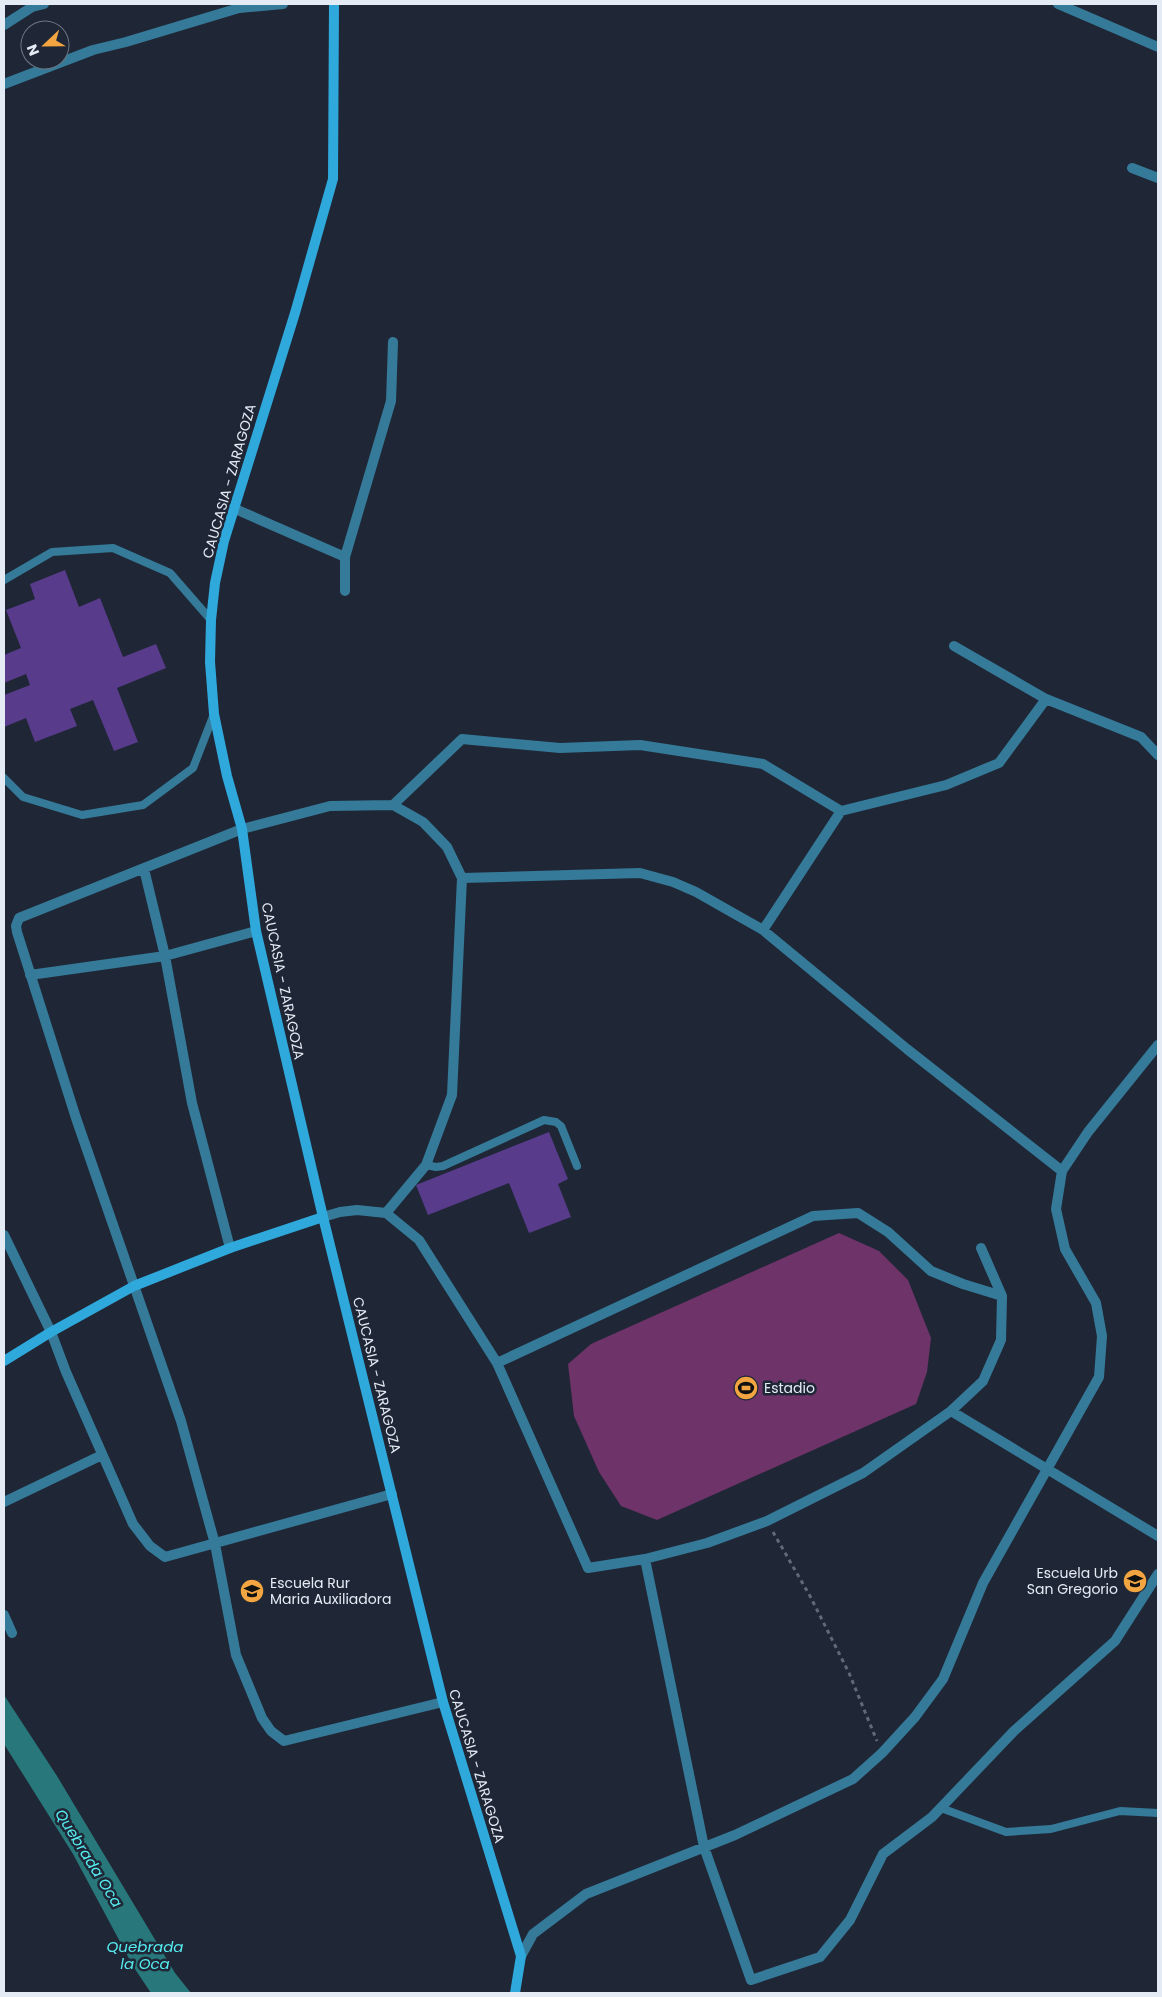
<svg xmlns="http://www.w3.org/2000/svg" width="1162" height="1997" viewBox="0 0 1162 1997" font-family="Poppins,sans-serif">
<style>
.green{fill:#6e3369}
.water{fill:#28787b}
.building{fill:#583b8a}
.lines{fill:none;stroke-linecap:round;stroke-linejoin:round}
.path{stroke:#626976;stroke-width:3;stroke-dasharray:4 4;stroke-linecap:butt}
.lane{stroke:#367a99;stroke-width:8}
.street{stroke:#367a99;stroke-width:10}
.secondary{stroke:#2fa8dc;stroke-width:10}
.labels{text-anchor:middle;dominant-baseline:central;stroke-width:5;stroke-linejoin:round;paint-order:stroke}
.street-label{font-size:14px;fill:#e5ebf5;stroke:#1f2736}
.poi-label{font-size:14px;fill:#e5ebf5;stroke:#1f2736;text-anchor:start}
.water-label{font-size:15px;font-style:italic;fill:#56ecf1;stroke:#1f2736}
</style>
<rect width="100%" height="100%" fill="#1f2736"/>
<path class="green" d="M839,1233L879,1251L908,1280L931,1338L927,1372L916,1404L657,1520L621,1506L599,1472L574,1416L568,1364L591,1344Z"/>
<path class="water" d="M4,1695L57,1776L175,1973L191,1993H151L133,1966L73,1854L4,1744Z"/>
<path class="building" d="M65,570L79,607L100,598L123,657L156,644L166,668L117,688L138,742L114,751L93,700L70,709L77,726L35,742L26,718L4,727V695L30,685L26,674L4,683V655L21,648L6,610L35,599L30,584Z
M549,1132L568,1179L558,1184L571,1217L529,1233L509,1183L428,1215L416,1185Z"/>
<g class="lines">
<path class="path" d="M773,1532L810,1596L849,1673L877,1741"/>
<path class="lane" d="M4,580L52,552L113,548L170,573L211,620
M4,778L23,797L82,815L143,805L193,768L214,714
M426,1165L436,1167L443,1166L544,1120L556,1122L561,1126L577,1166
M941,1808L1006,1832L1051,1829L1120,1811L1158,1813"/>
<path class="street" d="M1058,4L1158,47
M4,25L32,7L44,4
M4,84L93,50L126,42L239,8L283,4
M1132,168L1158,178
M233,508L345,557
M345,591V557L391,401L393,342
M954,646L1046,699L1141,737L1158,755
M393,805L462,739L560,748L640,745L763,764L841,811L946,785L999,763L1046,699
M144,869L165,956L192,1103L230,1248
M462,878L640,873L673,882L696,892L763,930L907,1049L1062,1171
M763,930L841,811
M30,975L165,956L256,931
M386,1213L426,1165L452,1095L462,878L447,847L423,822L393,805L330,806L242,829L19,918L16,926L17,932L76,1118L181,1421L215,1544L236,1655L262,1718L271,1731L284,1741L443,1702
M323,1217L340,1212L357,1210L386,1213L419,1240L497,1363L588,1568L645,1559L707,1543L767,1521L863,1473L951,1411L983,1381L1001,1340L1002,1296L981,1248
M4,1235L51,1332L66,1372L133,1524L150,1546L165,1557L392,1494
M497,1363L813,1216L858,1213L888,1232L931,1271L963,1284L1002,1296
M951,1411L1158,1536
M4,1502L102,1455
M645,1559L704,1847L751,1980L820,1957L850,1920L883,1854L932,1817L1014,1731L1115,1641L1158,1574
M4,1615L12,1633
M521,1956L533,1934L586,1894L735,1835L853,1779L882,1753L915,1717L943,1679L983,1583L1099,1377L1102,1336L1096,1303L1065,1249L1056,1209L1062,1171L1088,1132L1158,1045"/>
<path class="secondary" d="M334,4L333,179L295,313L224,541L215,583L211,620L210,662L214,714L227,776L242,829L256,931L323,1217L443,1702L521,1956L515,1993
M4,1361L51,1332L134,1286L230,1248L323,1217"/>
</g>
<defs>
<g id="stadium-disc" transform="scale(1.25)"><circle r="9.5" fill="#f2a541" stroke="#1f2736"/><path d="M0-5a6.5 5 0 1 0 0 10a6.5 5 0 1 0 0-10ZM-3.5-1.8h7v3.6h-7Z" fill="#111"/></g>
<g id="school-disc" transform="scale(1.25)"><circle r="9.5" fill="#f2a541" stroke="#1f2736"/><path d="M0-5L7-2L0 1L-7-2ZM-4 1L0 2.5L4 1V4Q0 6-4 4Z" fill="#111"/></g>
</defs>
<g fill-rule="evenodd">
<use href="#stadium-disc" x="746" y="1388"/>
<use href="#school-disc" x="1135" y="1581"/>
<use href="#school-disc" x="252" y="1591"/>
</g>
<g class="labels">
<g class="street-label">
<text transform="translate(229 481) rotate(-74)">CAUCASIA - ZARAGOZA</text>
<text transform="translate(283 981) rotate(78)">CAUCASIA - ZARAGOZA</text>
<text transform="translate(377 1375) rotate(76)">CAUCASIA - ZARAGOZA</text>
<text transform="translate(477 1766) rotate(73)">CAUCASIA - ZARAGOZA</text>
</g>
<g class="poi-label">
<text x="764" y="1388">Estadio</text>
<text x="1118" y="1573" text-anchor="end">Escuela Urb<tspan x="1118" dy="16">San Gregorio</tspan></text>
<text x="270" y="1583">Escuela Rur<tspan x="270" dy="16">Maria Auxiliadora</tspan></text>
</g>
<g class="water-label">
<text transform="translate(89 1858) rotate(58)">Quebrada Oca</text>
<text x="145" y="1946">Quebrada<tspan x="145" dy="17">la Oca</tspan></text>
</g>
</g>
<rect width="1162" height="1997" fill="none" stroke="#e5ebf5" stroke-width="10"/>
<g transform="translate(45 45) rotate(248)"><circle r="24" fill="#1f2736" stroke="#6e7582"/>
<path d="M0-4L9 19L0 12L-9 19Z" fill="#f2a541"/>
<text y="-8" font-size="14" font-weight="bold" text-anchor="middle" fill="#e5ebf5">N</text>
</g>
</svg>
